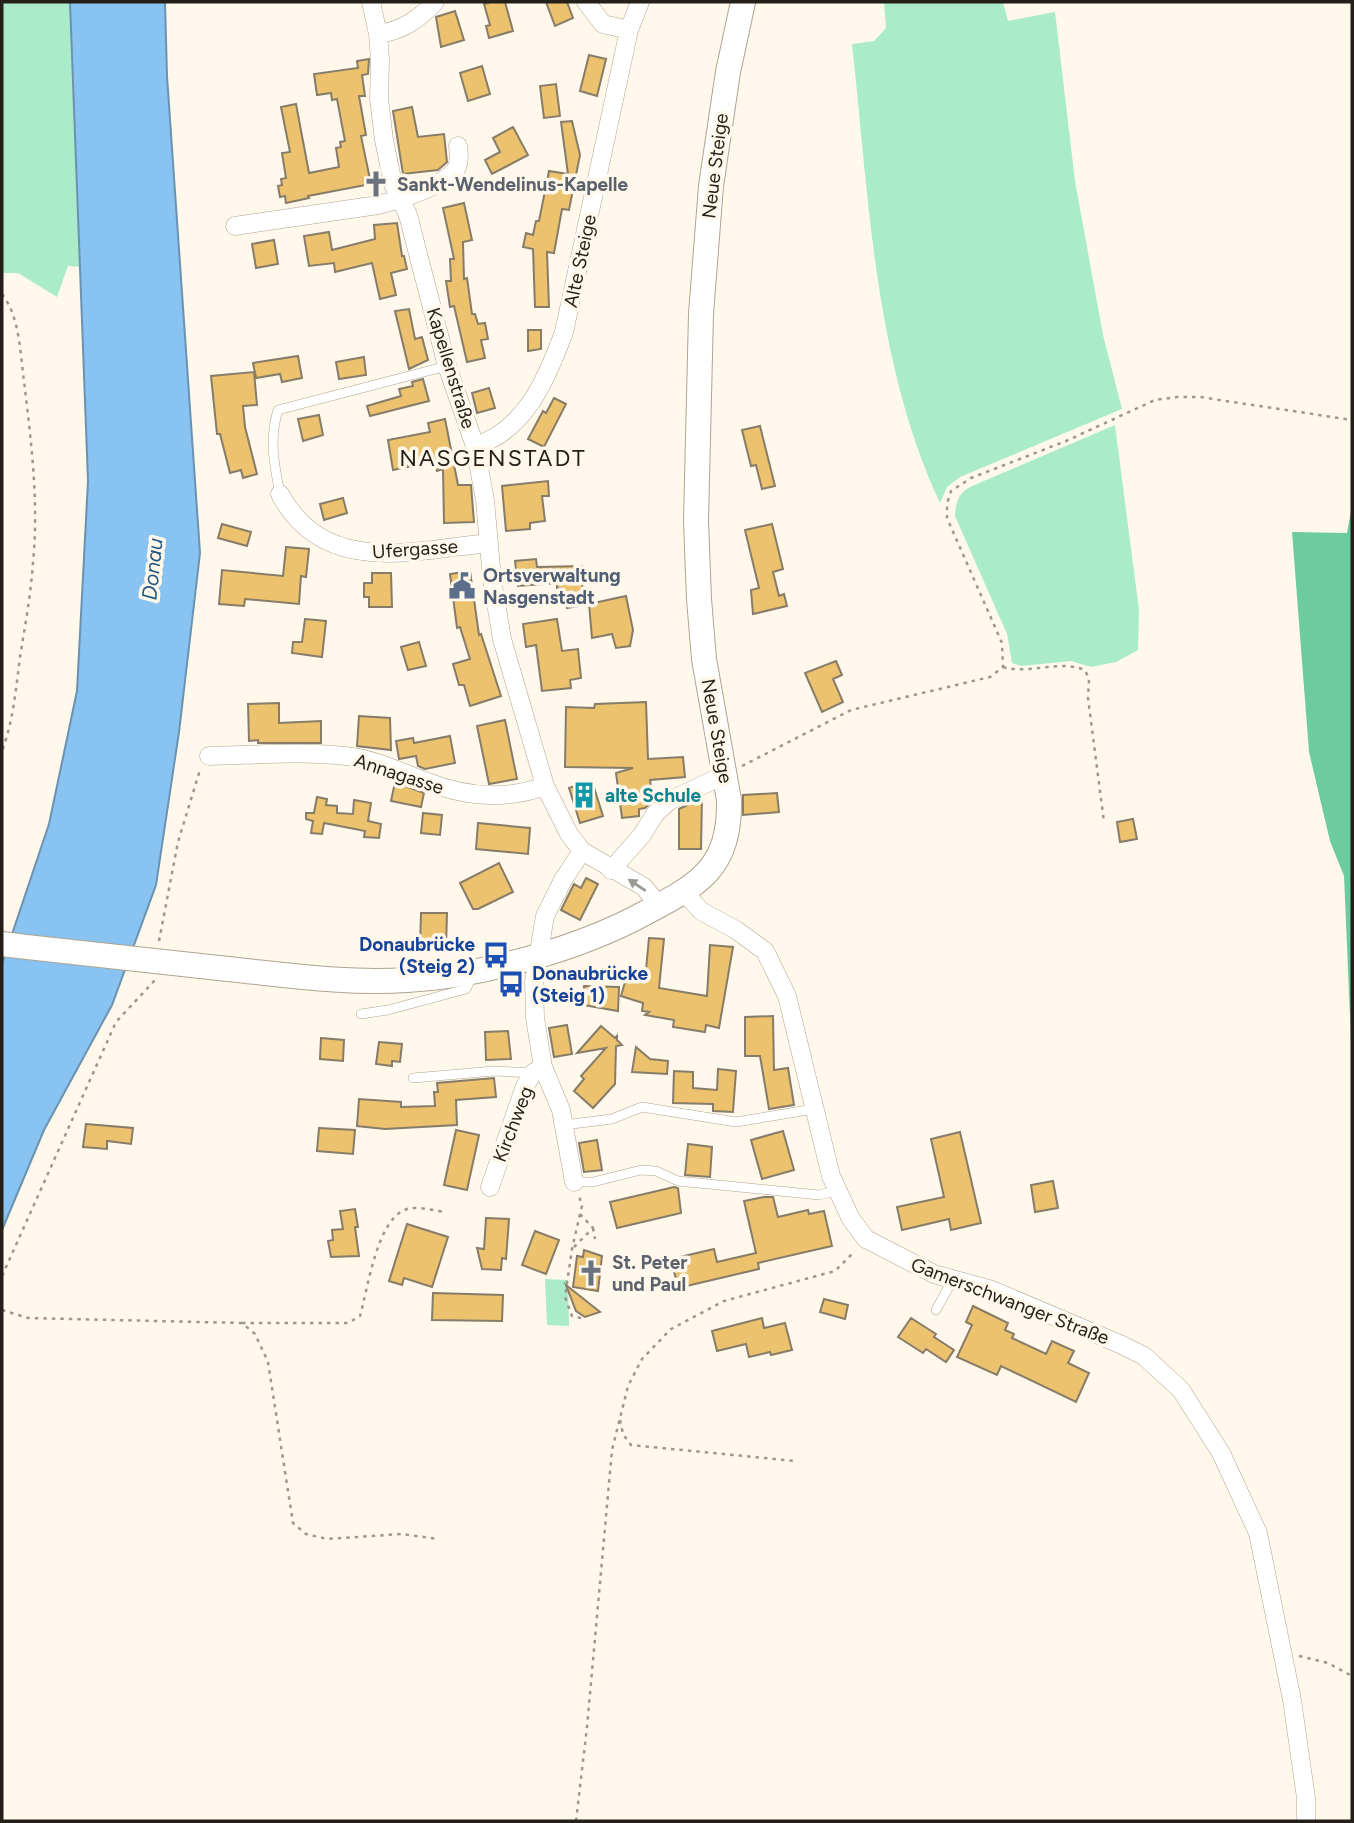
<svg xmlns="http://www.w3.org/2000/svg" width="1354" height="1823" viewBox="0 0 1354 1823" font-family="Figtree,sans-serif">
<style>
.green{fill:#aaecca}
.forest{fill:#6dcc9f}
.water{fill:#89c3f2;stroke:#6b92b1;stroke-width:2}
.building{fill:#ecc26f;stroke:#867c68;stroke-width:2}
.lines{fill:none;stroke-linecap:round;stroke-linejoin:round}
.service-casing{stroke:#afa490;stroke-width:10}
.minor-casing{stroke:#afa490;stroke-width:19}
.secondary-casing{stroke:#afa490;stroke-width:26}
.path{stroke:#9d978d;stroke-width:2.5;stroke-dasharray:3.5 5;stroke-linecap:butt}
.service{stroke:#fff;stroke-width:9}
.minor{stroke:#fff;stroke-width:18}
.secondary{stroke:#fff;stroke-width:24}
.oneway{fill:#9c9a97}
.labels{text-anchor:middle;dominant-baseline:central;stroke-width:7;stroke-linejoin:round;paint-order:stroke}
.street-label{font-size:19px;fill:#241f18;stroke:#fff8eb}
.worship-label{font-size:19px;font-weight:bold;fill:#5b616d;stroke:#fff8eb;text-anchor:start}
.service-label{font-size:19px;font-weight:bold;fill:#4e5e75;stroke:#fff8eb;text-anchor:start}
.culture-label{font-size:19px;font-weight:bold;fill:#0d838f;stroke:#fff8eb;text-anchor:start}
.transit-label{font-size:19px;font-weight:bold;fill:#164399;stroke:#fff8eb;text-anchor:end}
.water-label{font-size:21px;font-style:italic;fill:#235980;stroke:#fff8eb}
.quarter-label{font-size:23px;letter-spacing:2px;fill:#241f18;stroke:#fff8eb}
</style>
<rect width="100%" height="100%" fill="#fff8eb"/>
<path class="green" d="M2,2H70L80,267L68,266L57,297L18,273H2Z
M884,2H1003L1008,21L1055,12L1075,181L1103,335L1122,409L960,477L947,487L940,503C874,362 869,197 852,44L874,41L886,28Z
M1115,425L1139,610L1138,650L1116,662L1091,667L1071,661L1021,666L1012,663L1007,634L955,516C956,501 958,493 972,486Z
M545,1279L568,1280L569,1326L547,1325Z"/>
<path class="forest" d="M1352,505V1063L1344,876L1330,841L1309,752L1292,532L1347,533Z"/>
<path class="water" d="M70,2H165L167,76L200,553L179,732L156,885L112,1005L44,1130L2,1230V964L49,824L77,691L88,481Z"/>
<path class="building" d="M491,2H505L513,31L489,38L486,26L490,25L484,4Z
M546,2H567L573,18L555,26Z
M455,11L464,40L441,47L436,17Z
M589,55L606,59L597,96L580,91Z
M369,59L368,74L362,75L365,96H359L366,135L361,136L371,184L308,196L309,198L286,203L285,196L280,197L278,186L282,185L281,179L286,178L282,153L290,152L281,107L296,104L309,173L339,167L336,148L341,147L340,142L345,141L337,99L332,100L331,93L317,95L314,74L358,68L357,61Z
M482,66L490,94L468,101L460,73Z
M556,84L560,116L544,118L540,86Z
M412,107L418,137L444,134L447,162L438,170L403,174L393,111Z
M572,121L580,155L569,210L562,209L554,253L547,252L549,307H535L533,249L523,247L526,233L533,235L536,221H539L549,171L568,174L561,122Z
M513,127L528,155L492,174L485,160L500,152L493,138Z
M464,203L472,240L463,242L464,279L467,278L472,314H475L478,324L485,323L488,339L481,340L485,358L467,362L454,306L450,307L446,281H451L450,259H454L443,208Z
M397,223L402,256H404L407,269L391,273L396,295L380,299L372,263L335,272L334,263L309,266L304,236L329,232L332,250L375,239L374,225Z
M274,240L278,264L256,268L252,244Z
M409,309L415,339L422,337L428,360L409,369L395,311Z
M528,330H541V349L528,351Z
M298,356L302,378L282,382L280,374L256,378L253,363Z
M364,357L366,375L339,379L336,362Z
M254,372L257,405L243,406L245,427L257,474L243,478L241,470L230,473L220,434H217L211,376Z
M423,379L429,401L370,416L367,406L401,396L399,389L413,386L412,382Z
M489,388L495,408L477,413L472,393Z
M554,398L566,404L544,447L528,439L543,411L546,413Z
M319,415L323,435L303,441L298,419Z
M445,419L458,485H471L474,522L444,523L443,469L437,471L435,461L393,470L388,440L430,432L428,423Z
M760,426L775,486L762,489L756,465L751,466L742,430Z
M548,481L549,496H542L545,521L530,523V529L506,531L502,486Z
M343,498L347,513L324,520L320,504Z
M222,524L251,532L247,546L218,538Z
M772,524L783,569L773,572L779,596L784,594L787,606L753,614L751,590L759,588L745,530Z
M286,547L309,549L306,577L301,576L299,604L245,599L244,606L219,604L222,570L283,576Z
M536,559L537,567L582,566L583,605L567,608L562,588H557V583L518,586L515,561Z
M470,571L479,635L481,634L501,696L470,706L464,685H459L453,664L470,659L460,627L457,628L450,574Z
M372,573H391L392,607H369V597H364V583H372Z
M626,596L633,630L630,646L616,648L612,634L592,638L589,604Z
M305,619L326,621L322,657L292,653L293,642H302Z
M557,619L562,651L578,649L581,678L570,680L571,688L542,691L536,645L526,647L523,624Z
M419,642L426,666L408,670L401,647Z
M836,661L842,675L833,679L843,702L822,712L805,673Z
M646,702L648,759L683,757L685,777L650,780L653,801L645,808L639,809V816L622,818L616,773L633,768L565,767L566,707L594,708L595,704Z
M279,703V723L321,721V743H258V740L249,741L248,704Z
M359,716L390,718L391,750L357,746Z
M505,720L517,779L489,784L477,726Z
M450,736L455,763L425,769L418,766L416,756L399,759L396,741L413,738L414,743Z
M592,781L603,816L580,823L569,788Z
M395,782L424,793L421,807L391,801Z
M777,793L779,812L743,815V795Z
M317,797L327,799L326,805L337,806V813L353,814L354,800L371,803L368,821L381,824L379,838L364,837L365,831L324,823L322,834L311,833L313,821L306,819V813H314Z
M702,798L701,849H679V809Z
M423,813L442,815L440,835L421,833Z
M1133,819L1137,839L1120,842L1117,822Z
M478,823L530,828L528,854L476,849Z
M499,863L513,892L478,909H473L460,883Z
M586,878L598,884L580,920L561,910L574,884L581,888Z
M421,913H447L446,948L420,947Z
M649,938L664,939L659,988L707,996L710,945L733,947L719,1028L706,1025L705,1032L673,1027L674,1020L645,1015L649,1012L642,1011L643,1003L621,996L627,975L645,980Z
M584,986L619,987L618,1011L583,1005Z
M773,1016L774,1070L788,1068L794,1105L769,1109L760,1056H745V1017Z
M567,1025L572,1054L554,1057L549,1028Z
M601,1026L615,1038L617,1036V1040L622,1045L616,1046L615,1084L593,1108L574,1091L584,1079L581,1076L606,1048L577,1053Z
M508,1031L511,1059L486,1060L485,1032Z
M321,1038L344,1040L343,1061L320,1059Z
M379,1042L402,1044L400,1062L392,1061V1066L376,1064Z
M636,1047L650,1059L668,1061L667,1074L632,1072Z
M718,1069L736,1071L733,1112L713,1111V1104L673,1103L674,1071L693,1072V1088L717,1090Z
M494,1078L496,1097L456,1100L457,1125L385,1129L357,1126L359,1099L401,1102V1107L435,1106L434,1092H438L437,1083Z
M86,1124L133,1128L131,1144L107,1141V1149L83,1147Z
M319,1128L355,1130L353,1154L317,1151Z
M456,1130L479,1135L467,1190L444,1185Z
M783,1131L794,1170L762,1179L751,1140Z
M960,1132L981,1223L951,1230L949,1219L902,1230L897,1207L944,1197L931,1139Z
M597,1140L602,1170L584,1172L579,1143Z
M688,1144L712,1147L710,1177L685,1175Z
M1053,1181L1058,1208L1035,1212L1031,1185Z
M674,1187L678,1188L681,1213L617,1228L610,1202Z
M764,1197H773L778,1217L808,1210L809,1214L824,1211L832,1246L758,1263L759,1269L678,1288L671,1259L714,1249L717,1262L756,1253L744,1201Z
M355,1209L358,1227H355L359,1256L331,1257L328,1241L333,1240L332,1230L343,1229L340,1211Z
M486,1218L509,1219L506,1259L502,1258L501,1270L482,1269L477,1248L484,1249Z
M407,1224L448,1237L432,1287L404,1278L402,1285L389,1281Z
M535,1231L559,1240L546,1274L522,1265Z
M584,1250L602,1256L598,1291L573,1287L577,1256L583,1257Z
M566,1285L600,1312L585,1317L576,1311Z
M433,1293L503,1295L502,1321L432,1320Z
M824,1299L848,1305L845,1319L820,1312Z
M973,1306L1008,1323L1005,1330L1014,1334L1012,1338L1046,1354L1052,1341L1074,1351L1068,1363L1089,1373L1076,1402L1001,1366L997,1375L957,1357L972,1325L966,1322Z
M762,1318L764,1328L785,1323L792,1350L771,1355L770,1352L749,1357L746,1344L717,1351L712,1331Z
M911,1318L936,1334L934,1337L954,1350L946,1362L926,1349L923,1353L898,1337Z"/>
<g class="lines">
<g class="service-casing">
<path id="service" d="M280,494C274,464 269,439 278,410L447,366
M361,1014L388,1010L466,989L473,975
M413,1078L494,1071L533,1073
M564,1125L612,1119L642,1107L736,1122L814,1109
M574,1182H593L641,1170L656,1171L678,1181L819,1195L836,1191
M936,1310L953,1279"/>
</g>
<g class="minor-casing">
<path id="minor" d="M371,2L378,34L380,60L379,99L384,140L393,184L408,215L447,366L475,446L485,500L492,579L502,639L545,786L569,834L582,851L644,887L659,906
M586,2L603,24L629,30
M378,34C402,31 419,19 435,2
M235,226L378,205C397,200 445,186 456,169C460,162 459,154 458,146
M475,446C526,430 547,378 564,332L629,30L640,2
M280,494C323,576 413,551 488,543
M209,756C259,755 310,750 359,758C383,763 403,773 425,781C465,797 504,801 545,786
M611,870L642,835L655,814L669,801L726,774
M684,892L701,911L736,930L765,951L787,996L831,1176L851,1219L866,1239L934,1274L992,1290L1122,1345L1144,1356L1181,1390L1221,1453L1258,1533L1292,1700L1306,1798V1821
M574,1182L561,1110L543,1067L535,1018L534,981L545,916L563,880L582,851
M490,1187L525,1086L533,1073L543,1067"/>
</g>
<g class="secondary-casing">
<path id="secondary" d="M2,944C77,953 152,961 228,969C287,975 347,984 407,980C482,976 579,949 645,913C700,884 730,868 729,800L704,659L699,599L696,521L701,314L711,186L728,72L743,2"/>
</g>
<path class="path" d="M2,294C20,317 20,353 24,381C31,440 39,502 33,562C31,594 25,626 20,657C16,689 13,722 2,751
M1003,667C1031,675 1058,659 1085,670L1089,679L1088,698L1104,822
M742,766L851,710L990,677L1003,667L1002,643L947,518V504L951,491L971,478L1066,441L1155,400L1177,397H1200L1352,420
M159,941L178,842L200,770
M580,1214L572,1249L565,1297L572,1316L585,1319
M593,1228L595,1239
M574,1247L593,1228L580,1214L582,1206L579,1196
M2,1276L116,1022L155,980
M2,1310L28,1318L242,1323L255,1334L268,1362L293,1523L306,1534L327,1539L401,1534L439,1539
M242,1323H348L360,1316C368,1288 377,1218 407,1209C418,1206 435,1211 446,1212
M620,1420L623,1434L631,1445L795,1461
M1299,1656L1328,1663L1352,1676
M576,1821L587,1727L612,1450L628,1386L642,1359L671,1329L724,1301L835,1271L855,1251"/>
<use href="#service" class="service"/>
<use href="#minor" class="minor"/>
<use href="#secondary" class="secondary"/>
</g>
<defs><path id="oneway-solid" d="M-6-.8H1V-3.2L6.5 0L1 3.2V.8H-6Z" transform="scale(1.75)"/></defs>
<use class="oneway" href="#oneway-solid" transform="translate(637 885) rotate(-146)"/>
<defs>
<g id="church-bare" transform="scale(2.1)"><path d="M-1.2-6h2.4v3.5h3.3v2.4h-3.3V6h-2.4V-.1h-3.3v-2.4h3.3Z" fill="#6b7280" stroke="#fff8eb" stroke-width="2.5" paint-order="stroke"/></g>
<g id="civic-bare" transform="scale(2.1)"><path d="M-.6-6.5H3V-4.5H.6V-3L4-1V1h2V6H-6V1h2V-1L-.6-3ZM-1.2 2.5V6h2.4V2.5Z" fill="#5c6f8a" stroke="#fff8eb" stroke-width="2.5" paint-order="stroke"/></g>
<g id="building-bare" transform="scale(2.1)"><path d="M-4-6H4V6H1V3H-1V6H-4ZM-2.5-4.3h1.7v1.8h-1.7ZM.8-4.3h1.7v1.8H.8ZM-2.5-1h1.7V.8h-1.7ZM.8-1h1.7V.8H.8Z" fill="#0f9aa8" stroke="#fff8eb" stroke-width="2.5" paint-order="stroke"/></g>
<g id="bus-bare" transform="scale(2.1)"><path d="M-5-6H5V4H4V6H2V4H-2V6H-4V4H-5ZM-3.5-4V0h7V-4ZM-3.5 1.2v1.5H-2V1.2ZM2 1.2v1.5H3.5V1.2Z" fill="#1a4fb4" stroke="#fff8eb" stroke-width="2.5" paint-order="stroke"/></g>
</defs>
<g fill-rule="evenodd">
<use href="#church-bare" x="376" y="184"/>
<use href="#civic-bare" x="462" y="586"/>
<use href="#building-bare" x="584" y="795"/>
<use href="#bus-bare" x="496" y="955"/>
<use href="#bus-bare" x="511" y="984"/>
<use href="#church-bare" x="591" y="1273"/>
</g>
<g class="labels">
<g class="street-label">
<text transform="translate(715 166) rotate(-83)">Neue Steige</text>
<text transform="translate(580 261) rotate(-78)">Alte Steige</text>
<text transform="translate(451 368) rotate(73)">Kapellenstraße</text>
<text transform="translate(415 549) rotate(-4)">Ufergasse</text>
<text transform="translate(717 731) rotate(80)">Neue Steige</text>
<text transform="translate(399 774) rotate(18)">Annagasse</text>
<text transform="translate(513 1124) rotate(-69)">Kirchweg</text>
<text transform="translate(1010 1301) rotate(21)">Gamerschwanger Straße</text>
</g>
<g class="worship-label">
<text x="397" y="184">Sankt-Wendelinus-Kapelle</text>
<text x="612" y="1262">St. Peter<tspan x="612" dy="22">und Paul</tspan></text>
</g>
<g class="service-label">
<text x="483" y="575">Ortsverwaltung<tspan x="483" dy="22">Nasgenstadt</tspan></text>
</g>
<g class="culture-label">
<text x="605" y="795">alte Schule</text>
</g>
<g class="transit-label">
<text x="475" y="944">Donaubrücke<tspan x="475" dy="22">(Steig 2)</tspan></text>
<text x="532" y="973" text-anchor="start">Donaubrücke<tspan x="532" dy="22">(Steig 1)</tspan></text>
</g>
<g class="water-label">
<text transform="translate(152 569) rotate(-84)">Donau</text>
</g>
<g class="quarter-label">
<text x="493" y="458">NASGENSTADT</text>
</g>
</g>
<rect width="1354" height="1823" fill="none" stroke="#241f18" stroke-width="7"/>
</svg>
